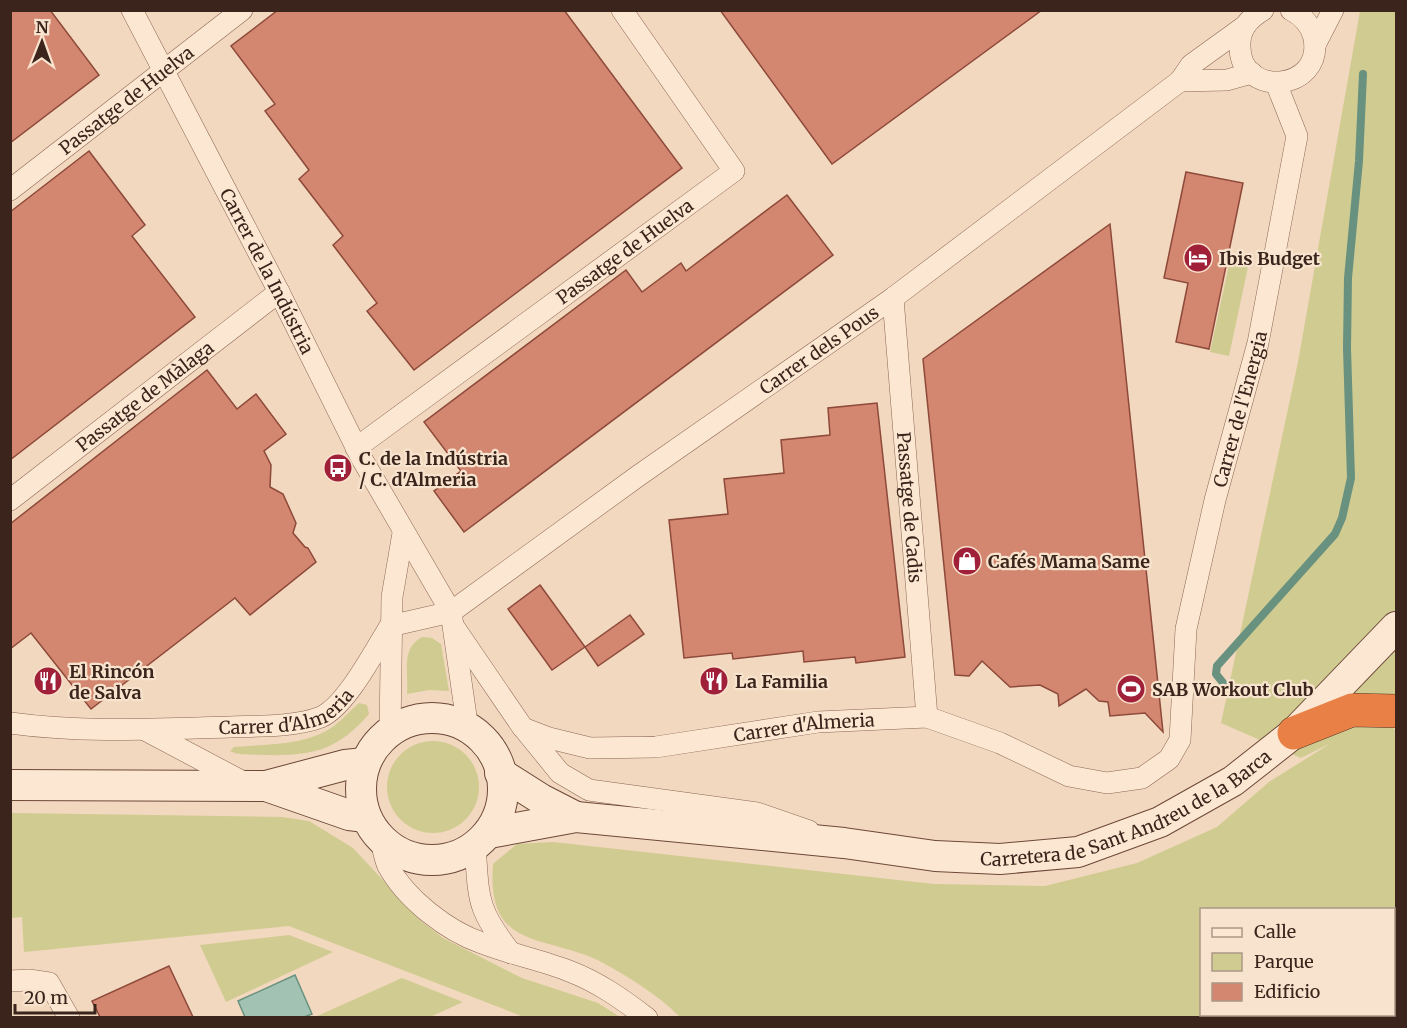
<svg xmlns="http://www.w3.org/2000/svg" width="1407" height="1028" viewBox="0 0 1407 1028" font-family="Merriweather,serif">
<style>
.green{fill:#d0cb91;fill-rule:evenodd}
.water{fill:#a2c3b3;stroke:#68917f;stroke-width:1.5}
.lines{fill:none;stroke-linecap:round;stroke-linejoin:round}
.stream{stroke:#68917f;stroke-width:8}
.building{fill:#d38670;stroke:#8d4939;stroke-width:1.5}
.street-casing{stroke:#8c6755;stroke-width:22}
.secondary-casing{stroke:#6d4839;stroke-width:32}
.highway-casing{stroke:#59372a;stroke-width:34}
.street{stroke:#fce7d2;stroke-width:21}
.secondary{stroke:#fce7d2;stroke-width:30}
.highway{stroke:#e98146;stroke-width:33}
.labels{text-anchor:middle;dominant-baseline:central;stroke-width:4.5;stroke-linejoin:round;paint-order:stroke}
.street-label{font-size:18px;fill:#3a241b;stroke:#f8e4ce}
.poi-label{font-size:18px;font-weight:bold;fill:#3a241b;stroke:#f8e4ce;text-anchor:start}
</style>
<rect width="100%" height="100%" fill="#f2d8be"/>
<path class="green" d="M1360,11H1396V727H1391L1396,730V1017H680C659,996 631,978 605,964C548,933 486,954 493,864L517,844L553,842L934,884L1045,886L1137,863L1217,827L1269,782L1331,743L1301,758L1221,723L1298,362ZM1202,910H1394V1014H1202Z
M1231,256L1245,258L1248,267L1229,356L1210,352Z
M422,637L432,638L441,644L449,691L429,690L407,694C409,672 400,649 422,637Z
M359,703L367,705L369,714C336,752 311,756 263,755C253,754 239,756 230,751L234,747C266,744 307,746 334,726C343,719 351,710 359,703Z
M387 787a46 46 0 1 1 92 0a46 46 0 1 1-92 0Z
M11,813L282,817L309,821L353,848L421,921L443,938L522,978L598,1003L620,1017H524L289,926L24,952L22,917L11,918Z
M289,935L333,952L226,1002L200,945Z
M402,978L463,1002L430,1017H315Z"/>
<path class="water" d="M295,975L312,1014L304,1017H245L238,1001Z"/>
<g class="lines">
<path class="stream" d="M1224,684L1216,674L1217,666L1335,534L1342,518L1351,478L1347,348L1348,278L1359,161L1363,74"/>
</g>
<path class="building" d="M10,10H50L99,75L10,143Z
M278,10H564L682,168L414,370L367,311L377,303L333,245L343,236L299,179L309,170L265,111L275,104L231,46Z
M720,10H1042L832,164Z
M89,151L145,225L132,236L195,317L10,460V212Z
M1186,172L1243,183L1209,349L1176,342L1188,283L1164,278Z
M787,195L833,255L464,532L434,491L461,471L424,422L626,270L642,292L681,263L686,271Z
M1110,224L1134,454L1163,732L1145,713L1110,716L1108,702L1099,701L1086,689L1059,706L1058,694L1040,685L1010,687L982,661L969,676L955,675L923,359Z
M207,370L237,409L256,394L286,434L264,451L271,465L270,487L283,494L296,523L293,533L305,547L308,548L316,562L250,615L235,598L91,709L31,633L10,649V524Z
M877,403L905,657L856,663L855,657L804,662L803,651L733,659L732,653L684,658L669,520L728,514L724,479L784,473L781,440L830,435L828,408Z
M540,585L585,647L630,615L644,634L598,666L585,647L552,670L508,609Z
M169,966L193,1017H100L92,1001Z"/>
<g class="lines">
<g class="street-casing">
<g id="street">
<path id="s1" d="M132,10L279,292L362,459L451,612L468,730"/>
<path d="M1263,10C1248,19 1239,30 1240,47C1240,98 1324,92 1314,38C1311,25 1303,16 1291,10"/>
<path d="M1315,45L1333,10"/>
<path d="M1180,81L1227,80L1252,73"/>
<path id="s2" d="M10,190L242,10"/>
<path id="s3" d="M893,298L927,717"/>
<path id="s4" d="M356,448L734,171L622,10"/>
<path id="s5" d="M10,500L279,292"/>
<path id="s6" d="M454,627L523,728L549,738L590,748L656,747L818,722L927,717L1000,743L1069,776L1107,783L1142,778L1169,759L1180,740L1186,629L1215,500L1258,343L1297,136L1276,83"/>
<path id="s7" d="M10,723C83,733 157,729 230,727C257,726 296,727 321,717C346,706 375,650 390,626L451,612L638,476L893,298L1180,81L1191,65L1245,26"/>
<path d="M145,730L247,784"/>
<path d="M525,730L560,773L589,790L757,813L809,831"/>
<path d="M390,732L392,597L403,533"/>
<path d="M381,839C383,848 384,858 388,866C406,899 447,931 482,943C510,954 541,960 569,971C598,982 622,999 647,1018"/>
<path d="M475,845C479,900 476,908 511,953"/>
<path d="M10,981L29,980L49,983L69,1018"/>
</g>
</g>
<g class="secondary-casing">
<g id="secondary">
<circle cx="432" cy="789" r="71"/>
<path d="M500,773L541,799L576,817"/>
<path d="M10,785L266,786L345,765L365,763"/>
<path d="M266,786L349,815L366,817"/>
<path id="s8" d="M489,833L576,817L844,843L935,856L1000,859L1078,852L1160,822L1233,781L1294,733L1396,627"/>
</g>
</g>
<g class="highway-casing">
<path id="highway" d="M1294,733L1352,710L1396,711"/>
</g>
<use href="#street" class="street"/>
<use href="#secondary" class="secondary"/>
<use href="#highway" class="highway"/>
</g>
<defs>
<g id="hotel-disc" transform="scale(1.5)"><circle r="9.5" fill="#a0203a" stroke="#f8e4ce"/><path d="M-6-4.5h1.5V1H6V5H4.5V3h-9V5H-6ZM-4 0a1.8 1.8 0 1 1 3.6 0ZM.5 0V-2.5h3Q6-2.5 6 0Z" fill="#fff"/></g>
<g id="bus-disc" transform="scale(1.5)"><circle r="9.5" fill="#a0203a" stroke="#f8e4ce"/><path d="M-5-6H5V4H4V6H2V4H-2V6H-4V4H-5ZM-3.5-4V0h7V-4ZM-3.5 1.2v1.5H-2V1.2ZM2 1.2v1.5H3.5V1.2Z" fill="#fff"/></g>
<g id="shop-disc" transform="scale(1.5)"><circle r="9.5" fill="#a0203a" stroke="#f8e4ce"/><path d="M-5-2.5h2.3a2.7 3.5 0 0 1 5.4 0H5L5.5 6h-11ZM-1.5-2.5h3a1.5 2.3 0 0 0-3 0Z" fill="#fff"/></g>
<g id="restaurant-disc" transform="scale(1.5)"><circle r="9.5" fill="#a0203a" stroke="#f8e4ce"/><path d="M-5-6h1v4h1v-4h1v4h1v-4h1v5L-1.5 .5V6h-2V.5L-5-1ZM5-6V6H3V1.5H1.5Q1.5-4 5-6Z" fill="#fff"/></g>
<g id="stadium-disc" transform="scale(1.5)"><circle r="9.5" fill="#a0203a" stroke="#f8e4ce"/><path d="M0-5a6.5 5 0 1 0 0 10a6.5 5 0 1 0 0-10ZM-3.5-1.8h7v3.6h-7Z" fill="#fff"/></g>
</defs>
<g fill-rule="evenodd">
<use href="#hotel-disc" x="1198" y="258"/>
<use href="#bus-disc" x="338" y="468"/>
<use href="#shop-disc" x="967" y="561"/>
<use href="#restaurant-disc" x="48" y="681"/>
<use href="#restaurant-disc" x="714" y="681"/>
<use href="#stadium-disc" x="1131" y="689"/>
</g>
<g class="labels">
<g class="street-label">
<text stroke="none"><textPath href="#s2" startOffset="147">Passatge de Huelva</textPath></text>
<text stroke="none"><textPath href="#s4" startOffset="333">Passatge de Huelva</textPath></text>
<text stroke="none"><textPath href="#s1" startOffset="294">Carrer de la Indústria</textPath></text>
<text stroke="none"><textPath href="#s7" startOffset="942">Carrer dels Pous</textPath></text>
<text stroke="none"><textPath href="#s5" startOffset="170">Passatge de Màlaga</textPath></text>
<text stroke="none"><textPath href="#s6" startOffset="1152">Carrer de l'Energia</textPath></text>
<text stroke="none"><textPath href="#s3" startOffset="210">Passatge de Cadis</textPath></text>
<text stroke="none"><textPath href="#s7" startOffset="280">Carrer d'Almeria</textPath></text>
<text stroke="none"><textPath href="#s6" startOffset="408">Carrer d'Almeria</textPath></text>
<text stroke="none"><textPath href="#s8" startOffset="652">Carretera de Sant Andreu de la Barca</textPath></text>
</g>
<g class="poi-label">
<text x="1219" y="258">Ibis Budget</text>
<text x="359" y="458">C. de la Indústria<tspan x="359" dy="21">/ C. d'Almeria</tspan></text>
<text x="988" y="561">Cafés Mama Same</text>
<text x="69" y="671">El Rincón<tspan x="69" dy="21">de Salva</tspan></text>
<text x="735" y="681">La Familia</text>
<text x="1152" y="689">SAB Workout Club</text>
</g>
</g>
<rect width="1407" height="1028" fill="none" stroke="#3a241b" stroke-width="24"/>
<rect x="1200" y="908" width="195" height="108" fill="#f8e4ce" stroke="#ac9786" stroke-width="1.5"/>
<rect x="1212" y="928" width="30" height="9" fill="#fce7d2" stroke="#ac9786" stroke-width="1.5"/>
<text x="1254" y="938" font-size="18" fill="#3a241b">Calle</text>
<rect x="1212" y="953" width="30" height="18" fill="#d0cb91" stroke="#ac9786" stroke-width="1.5"/>
<text x="1254" y="968" font-size="18" fill="#3a241b">Parque</text>
<rect x="1212" y="983" width="30" height="18" fill="#d38670" stroke="#ac9786" stroke-width="1.5"/>
<text x="1254" y="998" font-size="18" fill="#3a241b">Edificio</text>
<g transform="translate(42 42) rotate(1)" stroke="#f8e4ce" stroke-width="4.5" paint-order="stroke">
<path d="M0-4.5L10 22L0 15L-10 22Z" fill="#3a241b"/>
<text y="-9" font-size="16" font-weight="bold" text-anchor="middle" fill="#3a241b">N</text>
</g>
<path d="M15 1004v9h80v-9" fill="none" stroke="#3a241b" stroke-width="3"/>
<text x="24" y="1004" font-size="18" fill="#3a241b" stroke="#f8e4ce" stroke-width="4.5" paint-order="stroke">20 m</text>
</svg>
